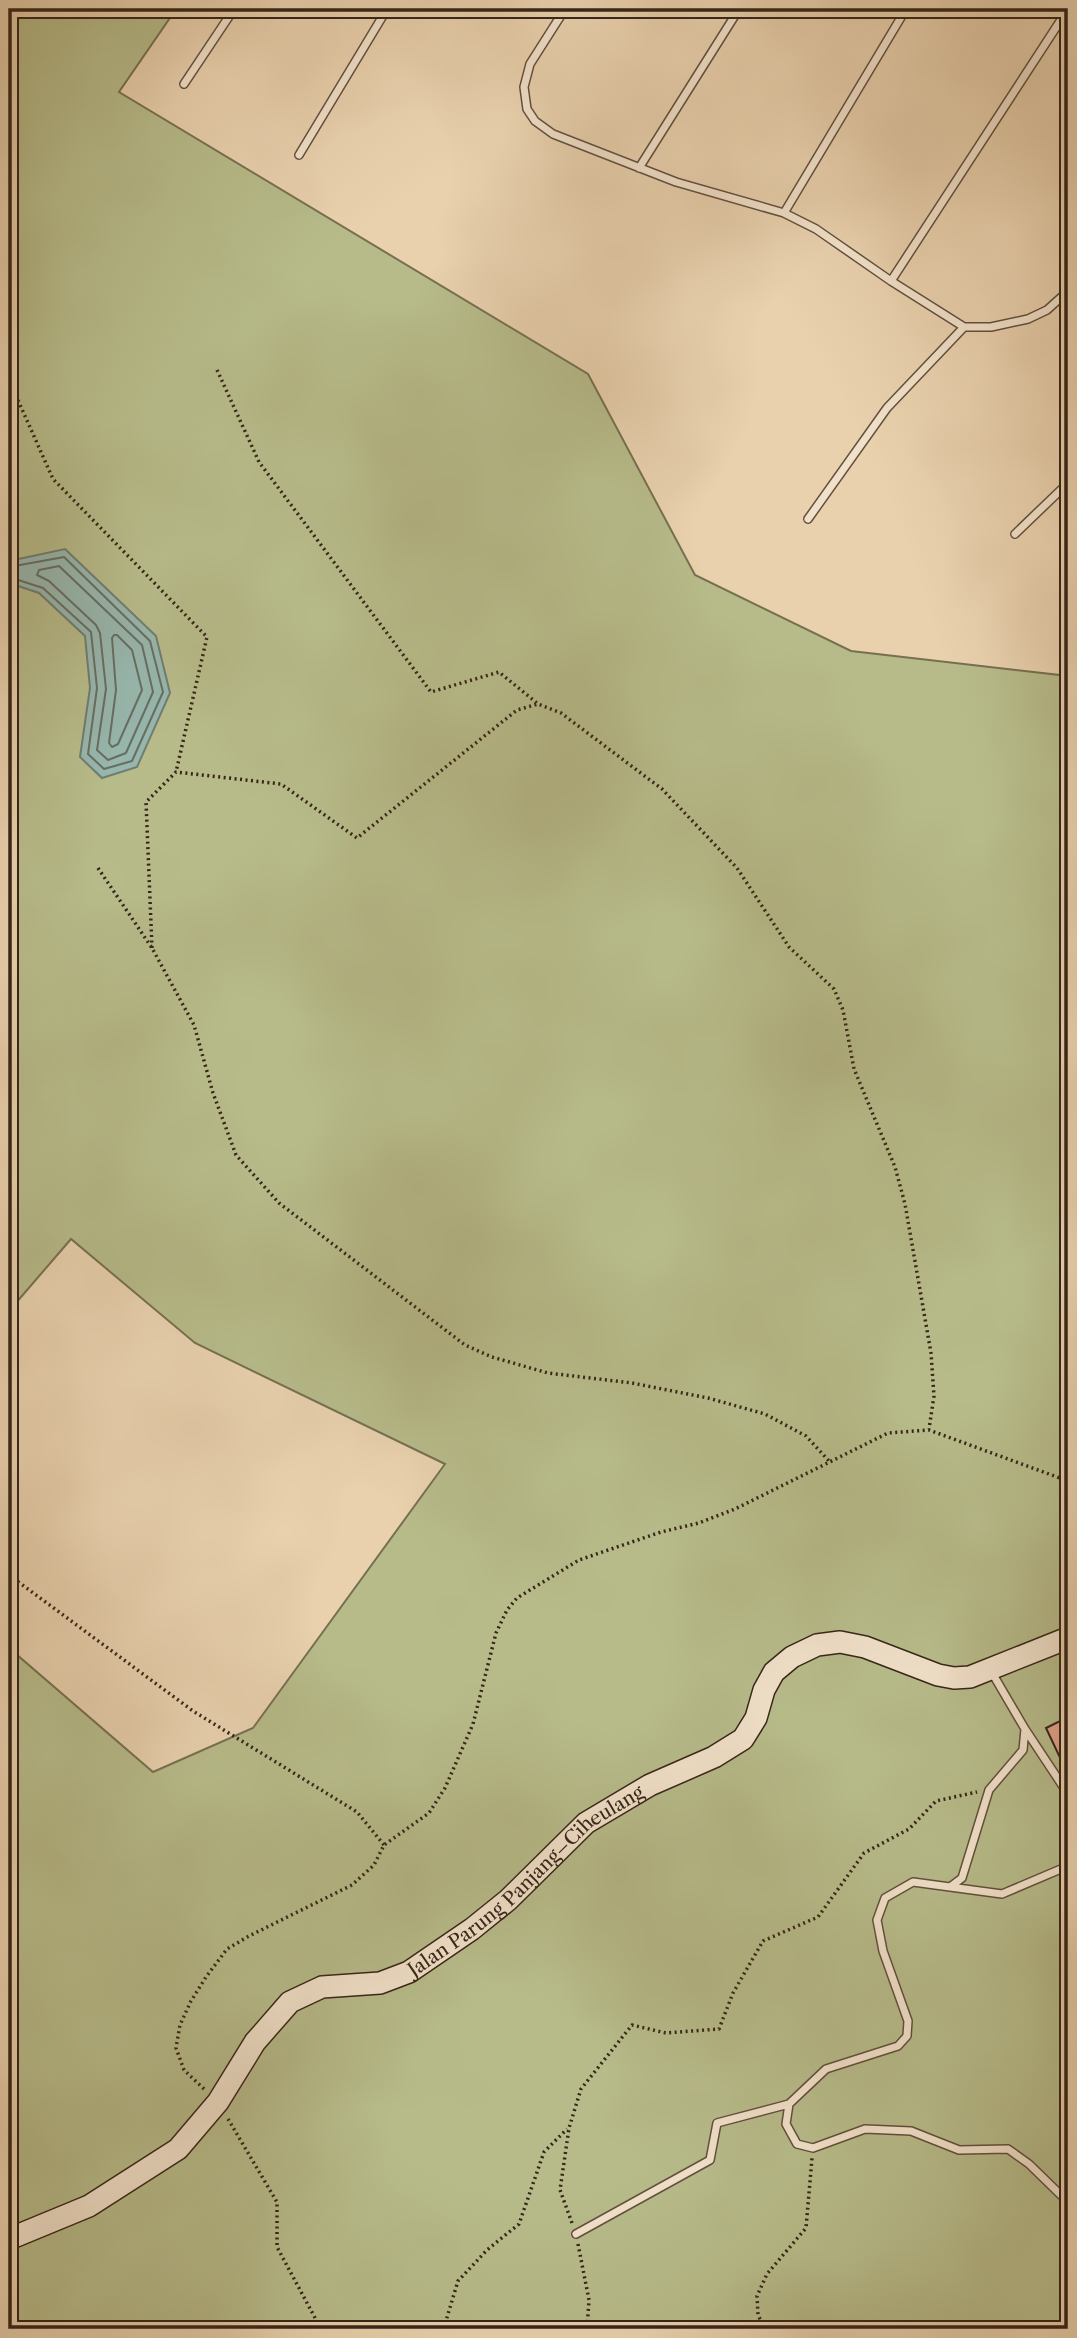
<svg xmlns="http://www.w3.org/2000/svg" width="1077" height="2338" viewBox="0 0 1077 2338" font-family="'Libre Caslon Text',serif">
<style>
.green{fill:#b7bb8a;stroke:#767051;stroke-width:2}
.water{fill:#97b7ae;stroke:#707d72;stroke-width:2}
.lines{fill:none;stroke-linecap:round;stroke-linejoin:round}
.shore{stroke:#666e63;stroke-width:2}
.building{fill:#e0a18a;stroke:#362518;stroke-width:2}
.lane-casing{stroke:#63503e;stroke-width:10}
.secondary-casing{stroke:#362518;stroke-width:24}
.path{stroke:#362518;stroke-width:3.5;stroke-dasharray:2 3.5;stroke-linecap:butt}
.lane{stroke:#f1e1ca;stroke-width:7}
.secondary{stroke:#f1e1ca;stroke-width:21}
.labels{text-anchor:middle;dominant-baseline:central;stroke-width:5;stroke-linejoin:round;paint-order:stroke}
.street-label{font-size:19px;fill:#362518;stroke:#f1e1ca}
</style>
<rect width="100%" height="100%" fill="#e9d1ae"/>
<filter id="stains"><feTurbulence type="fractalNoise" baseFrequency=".00286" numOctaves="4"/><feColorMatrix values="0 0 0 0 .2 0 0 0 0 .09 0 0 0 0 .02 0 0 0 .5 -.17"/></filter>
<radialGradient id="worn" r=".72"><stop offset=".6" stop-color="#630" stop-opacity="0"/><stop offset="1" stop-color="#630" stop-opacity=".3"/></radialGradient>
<path class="green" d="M9,9H169L174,12L119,92L588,374L695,575L851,651L1068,676V2329H9V1648L153,1772L253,1728L445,1464L195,1343L71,1239L9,1311Z"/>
<path class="water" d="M65,549L156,636L170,693L137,767L102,778L80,757L90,688L85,636L39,593L9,583V561Z"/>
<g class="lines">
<path class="shore" d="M59,566L142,645L153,692L126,753L108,760L97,750L106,689L100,633L96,625L49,581L37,575L39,570Z
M9,567L64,557L150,641L163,692L132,761L104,769L88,754L97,688L91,632L43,588L9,577
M114,635H117L132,650L142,690L118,744L112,747L109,743L116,690L112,638Z"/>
</g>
<path class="building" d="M1068,1717V1759L1062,1762L1046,1728Z"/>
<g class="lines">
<g class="lane-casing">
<path id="lane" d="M565,9L530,64L524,87L527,109L535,121L553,134L676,182L784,213L816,229L891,281L964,327H991L1028,319L1047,310L1067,292
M184,84L234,9
M299,155L387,9
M639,168L739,9
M784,213L906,9
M891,281L1068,9
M808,519L887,408L964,327
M1015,534L1068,483
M991,1671L1025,1729L1023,1750L989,1790L962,1878L950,1887L913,1882L885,1898L877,1920L883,1951L908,2021L907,2036L898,2046L826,2069L789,2104L786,2124L797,2144L813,2148L865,2129L911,2131L959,2150L1008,2149L1029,2164L1068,2202
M1025,1729L1068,1794
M950,1887L1002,1894L1068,1866
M576,2234L710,2160L717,2123L789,2104"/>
</g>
<g class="secondary-casing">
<g id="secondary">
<path id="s1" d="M9,2239L89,2206L178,2149L218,2102L255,2042L290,2002L322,1987L380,1983L409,1972L472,1929L508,1900L586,1823L650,1785L714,1757L743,1739L756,1718L764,1690L774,1672L792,1657L817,1645L840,1642L865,1647L938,1675L954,1678L970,1677L1068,1638"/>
</g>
</g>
<path class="path" d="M217,370L259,462L431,692L499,672L538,704
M9,380L53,479L207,637L176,772
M98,868L152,948L194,1025L213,1093L236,1155L279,1203L465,1345L492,1357L548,1373L632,1383L708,1398L765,1414L806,1436L830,1462
M152,948L146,802L176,772L281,784L357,838L517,710L538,704L561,713L662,789L737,868L789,947L834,989L843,1010L854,1069L895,1167L905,1204L931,1353L934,1396L929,1429
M9,1575L193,1711L357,1812L384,1845
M204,2089L184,2070L176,2048L180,2025L191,2001L206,1977L227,1949L249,1936L352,1885L374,1865L384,1845L429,1813L445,1788L473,1724L496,1633L507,1610L517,1598L579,1560L661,1532L699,1523L735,1509L888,1433L929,1430L1068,1481
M228,2119L277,2202V2247L321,2329
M572,2223L560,2190L569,2128L581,2089L632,2025L666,2033L719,2029L733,1993L763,1941L818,1917L864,1853L909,1829L936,1801L977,1792
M578,2244L589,2300L587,2329
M446,2329L445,2324L458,2281L487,2250L519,2224L544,2152L567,2129
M765,2329L758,2315L757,2296L767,2274L806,2228L812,2158"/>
<use href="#lane" class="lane"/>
<use href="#secondary" class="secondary"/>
</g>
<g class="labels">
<g class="street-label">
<text stroke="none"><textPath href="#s1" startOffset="651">Jalan Parung Panjang–Ciheulang</textPath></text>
</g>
</g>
<rect width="1077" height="2338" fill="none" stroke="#e9d1ae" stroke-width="35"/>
<rect x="10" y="10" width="1056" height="2317" fill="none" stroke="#362518" stroke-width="3.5"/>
<rect x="18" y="18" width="1042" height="2303" fill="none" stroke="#362518" stroke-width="2"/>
<rect width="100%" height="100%" filter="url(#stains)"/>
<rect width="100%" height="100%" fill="url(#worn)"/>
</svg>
